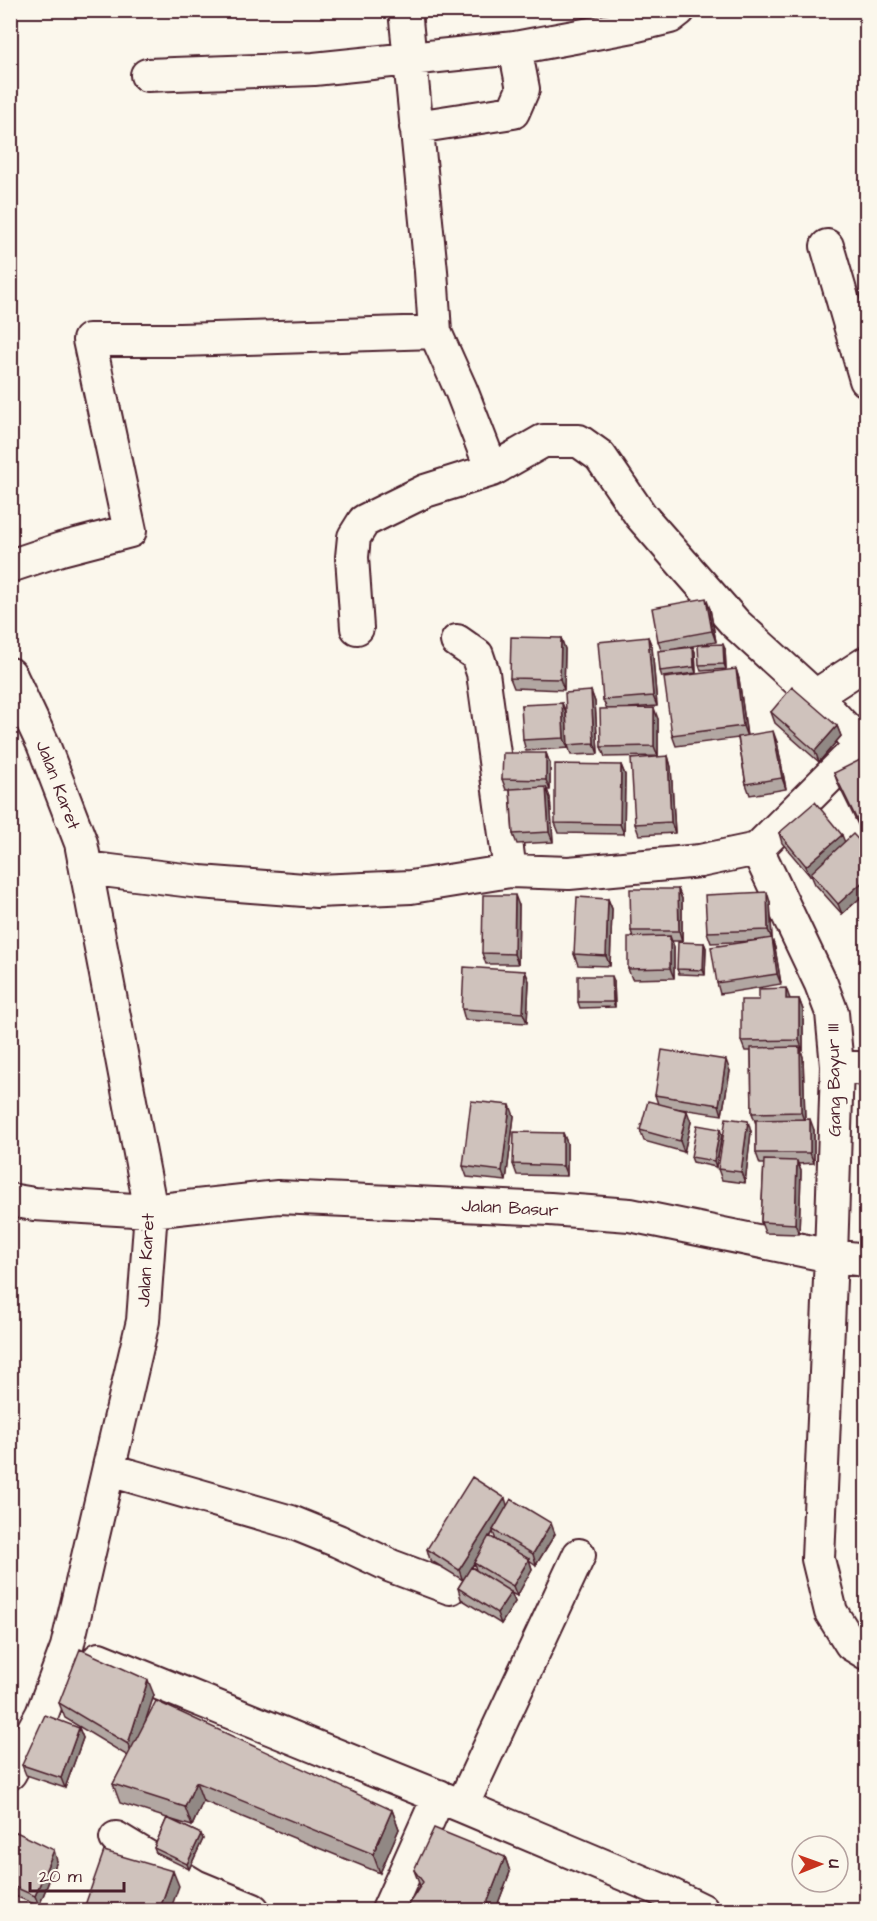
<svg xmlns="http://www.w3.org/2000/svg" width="877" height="1921" viewBox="0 0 877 1921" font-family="'Architects Daughter',sans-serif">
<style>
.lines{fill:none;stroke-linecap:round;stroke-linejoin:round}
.street-casing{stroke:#4a1f2b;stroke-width:36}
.street{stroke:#fbf7ec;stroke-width:32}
.wall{fill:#b2a7a2;stroke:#4a1f2b;stroke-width:1.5;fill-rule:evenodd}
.shaded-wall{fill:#918884;stroke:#4a1f2b;stroke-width:1.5}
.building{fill:#cfc2bc;stroke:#4a1f2b;stroke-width:1.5}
.labels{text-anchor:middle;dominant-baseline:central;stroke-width:4.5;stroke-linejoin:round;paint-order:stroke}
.street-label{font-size:18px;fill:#4a1f2b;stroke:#fbf7ec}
</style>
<rect width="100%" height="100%" fill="#fbf7ec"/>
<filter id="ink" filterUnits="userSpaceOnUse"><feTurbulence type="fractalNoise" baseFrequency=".0167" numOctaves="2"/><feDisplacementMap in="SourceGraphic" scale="12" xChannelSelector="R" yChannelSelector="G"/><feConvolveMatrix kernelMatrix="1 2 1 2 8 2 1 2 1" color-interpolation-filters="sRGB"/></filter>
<g filter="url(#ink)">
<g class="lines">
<g class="street-casing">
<path id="street" d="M405,10L431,271L435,332L461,390L492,470L543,441H579L600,456L641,516L735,623L815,696L866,663
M147,75L314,69L515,48L633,26L670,17L679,10
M416,127L513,112L523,89L515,48
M827,246L866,380
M10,566L61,549L130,531L89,340H180L435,332
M357,628L352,557L354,537L364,521L425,491L492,470
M457,641L477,655L483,673L510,871
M10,674L43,744L81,843L151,1211L143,1321L67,1647L42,1714L10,1773
M815,696L866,750
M757,849L821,984L832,1013L837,1066L831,1256L818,1559L831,1612L851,1644L866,1653
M86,868L200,882L317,891L411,887L510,871L569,873L700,861L757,849L861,745
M837,1066L866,1069
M10,1200L34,1204L151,1211L278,1197L550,1209L630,1215L831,1256L866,1260
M110,1470L291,1522L338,1541L391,1566L450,1588
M99,1659L462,1806L659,1889L702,1910
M462,1806L579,1555
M116,1838L195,1886
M186,1910L195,1886L253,1910
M388,1910L439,1796"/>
</g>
<use href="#street" class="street"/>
</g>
<path class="wall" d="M710,609L716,642L675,649L693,647L695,652L696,673L662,677L660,671L661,650L658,641Z
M648,637L652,647L657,706L629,708L658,719V756L605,757L601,747L607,709L603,700Z
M561,638L565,649L564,690L514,688L510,678Z
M725,649L726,669L701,671L699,665Z
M736,669L739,679L747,736L777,742L786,789L750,795L746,784L738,738L676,746L672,735Z
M591,691L595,702L598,754L571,755L568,745Z
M562,703L566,713L568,748L526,751L523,740Z
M771,712L837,726L841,736L819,762L775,723Z
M546,753L550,764V790H547L550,798L553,842L517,844L513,834L510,790H506L502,779Z
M668,756L671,767L675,833L639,835L635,824Z
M621,765L625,775L624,834L559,833L555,823Z
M867,769V833L863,835L838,784L834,773Z
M779,833L845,842L867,849V892L842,914L815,884L811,875L810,876L782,843Z
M678,889L682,899V941H672L674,947V978L632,979L628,969L633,937L631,931Z
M608,899L612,909L610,966L578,965L574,954Z
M770,902L772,939L775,948L781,984L720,994L717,983L752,941L711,943L707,932Z
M519,906L518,964H486L482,953Z
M704,943L706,948L705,975L679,974L677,969Z
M525,971L529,981L527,1023L465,1020L462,1009Z
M614,981L615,1007L580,1008L578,1002Z
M790,999H799L803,1010V1051H801L803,1057L805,1120L814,1130V1163L798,1164L801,1171L799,1234L765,1233L761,1222L764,1164H760L756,1153V1124L752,1113L751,1051H745L741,1041Z
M730,1071L722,1115L675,1108L691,1122L684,1152L644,1141L640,1130L658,1104L655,1095Z
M514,1116L506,1181L467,1177L463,1166Z
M751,1132L745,1183L722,1180L718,1169Z
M563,1133L567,1143V1176L517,1175L513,1164Z
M722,1135L716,1167L693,1162L691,1157Z
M507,1505L555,1534L536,1565L529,1560L532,1569L517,1596L511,1593L515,1602L501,1624L461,1599L458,1588L463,1580L430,1560L427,1549ZM493,1532L496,1540L490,1537ZM474,1563L476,1570L472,1567Z
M154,1695L144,1724L392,1810L399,1829L380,1873L203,1801L192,1826L169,1819L201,1834L203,1839L189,1869L156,1853L154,1848L167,1818L120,1803L113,1784L128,1756L65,1718L59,1703Z
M79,1728L83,1738L65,1788L26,1775L22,1765Z
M10,1829L57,1861L39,1906L10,1894Z
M505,1857L510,1872L495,1911H404L420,1886L414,1870Z"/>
<path class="shaded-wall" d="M706,598L710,609L716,642L712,631Z
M648,637L652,647L657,706L653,696Z
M561,638L565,649L564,690L560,679Z
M723,644L725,649L726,669L724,664Z
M693,647L695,652L696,673L694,667Z
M736,669L739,679L747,737L743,726Z
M591,691L595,702L598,754L594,743Z
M562,703L566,713L568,748L564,738Z
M654,708L658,719V756L654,746Z
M837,726L841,736L819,762L815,751Z
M773,731L777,742L786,789L782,778Z
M546,753L550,764V790L546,780Z
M668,756L671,767L675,833L671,822Z
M621,765L625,775L624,834L620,824Z
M546,787L550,798L553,842L549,832Z
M842,835L846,845L810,876L806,866Z
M867,878V892L842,914L838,904Z
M678,889L682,899V941L679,931Z
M767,892L770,902L772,939L775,948L781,984L777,974L772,939L768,930Z
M515,895L519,906L518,964L514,954Z
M608,899L612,909L610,966L606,956Z
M670,936L674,947V978L670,968Z
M704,943L706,948L705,975L703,970Z
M525,971L529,981L527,1023L523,1013Z
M612,976L614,981L615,1007L613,1002Z
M786,988L790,999V1010L786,999Z
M799,999L803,1010V1051L799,1040Z
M800,1047L803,1057L805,1123L801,1112Z
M726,1060L730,1071L722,1115L719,1105Z
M510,1105L514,1116L506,1181L502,1171Z
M687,1111L691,1122L684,1152L680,1141Z
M810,1119L814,1130V1163L810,1153Z
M748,1121L751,1132L745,1183L741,1172Z
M720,1129L722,1135L716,1167L714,1161Z
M563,1133L567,1143V1176L563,1166Z
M797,1161L801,1171L799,1234L795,1224Z
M505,1498L508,1508L493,1530V1532L463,1581L459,1570Z
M551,1523L555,1534L536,1565L533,1554Z
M529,1559L532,1569L517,1596L513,1586Z
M511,1592L515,1602L501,1624L497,1613Z
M148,1680L154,1695L133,1759L128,1744Z
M79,1728L83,1738L65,1788L61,1778Z
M196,1782L203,1801L192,1826L185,1807Z
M392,1810L399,1829L380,1873L373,1854Z
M201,1834L203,1839L189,1869L187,1864Z
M54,1850L57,1861L39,1906L35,1896Z
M505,1857L510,1872L495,1911H484Z
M173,1871L179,1886L170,1911H159Z"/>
<path class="building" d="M706,598L712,631L658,641L652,608Z
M511,637L561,638L560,679L510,678Z
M648,637L653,696L603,700L598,642Z
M723,644L724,664L699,665L698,645Z
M693,647L694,667L660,671L658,651Z
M736,669L743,726L672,735L664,678Z
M792,687L837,726L815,751L771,712Z
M591,691L594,743L568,745L565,693Z
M562,703L564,738L523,740L521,705Z
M654,708V746L601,747L600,709Z
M773,731L782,778L746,784L738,737Z
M503,753H546V780L502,779Z
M668,756L671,822L635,824L631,759Z
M862,759L867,769V821L859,824L834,773Z
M555,764L621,765L620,824L555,823Z
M546,787L549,832L513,834L510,789Z
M815,802L842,835L806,866L779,833Z
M853,834L867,849V878L838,904L811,873Z
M630,889H678L679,931H631Z
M767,892L768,930L707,932L705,895Z
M483,895H515L514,954L482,953Z
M577,897L608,899L606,956L574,954Z
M670,936V968L628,969V937Z
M772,938L777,974L717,983L711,947Z
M678,942L704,943L703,970L677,969Z
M464,967L525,971L523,1013L462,1009Z
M578,976H612L613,1002H578Z
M786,988V999H799V1040L741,1041V1000H759V989Z
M800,1047L801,1112L752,1113L751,1048Z
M662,1050L726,1060L719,1105L655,1095Z
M471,1101L510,1105L502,1171L463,1166Z
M648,1101L687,1111L680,1141L640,1130Z
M726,1118L748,1121L741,1172L718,1169Z
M810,1119V1153H756V1120Z
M697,1125L720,1129L714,1161L691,1157Z
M514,1132L563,1133V1166L513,1164Z
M764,1160L797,1161L795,1224L761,1222Z
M472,1477L505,1498L459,1570L427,1549Z
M511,1499L551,1523L533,1554L493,1530Z
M489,1536L529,1559L513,1586L474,1563Z
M471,1567L511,1592L497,1613L458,1588Z
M80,1649L148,1680L128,1744L59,1703Z
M156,1701L392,1810L373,1854L196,1782L185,1807L113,1784Z
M45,1715L79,1728L61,1778L22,1765Z
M167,1818L201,1834L187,1864L154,1848Z
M434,1828L505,1857L484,1911H404L423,1882L414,1870Z
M10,1829L54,1850L35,1896L10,1885Z
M104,1851L173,1871L159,1911H83Z
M10,1906L21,1911H10Z"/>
</g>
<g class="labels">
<g class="street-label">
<text transform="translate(58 785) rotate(69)">Jalan Karet</text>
<text transform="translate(834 1080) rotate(-91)">Gang Bayur III</text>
<text transform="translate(510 1208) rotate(3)">Jalan Basur</text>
<text transform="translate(146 1260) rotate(-87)">Jalan Karet</text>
</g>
</g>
<rect width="877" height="1921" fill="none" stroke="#fbf7ec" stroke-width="36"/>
<rect x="18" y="18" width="841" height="1885" fill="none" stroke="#4a1f2b" stroke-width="2" filter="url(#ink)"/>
<g transform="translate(820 1864) rotate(89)"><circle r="28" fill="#fbf7ec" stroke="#b4a19f" stroke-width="1.5"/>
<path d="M0-4.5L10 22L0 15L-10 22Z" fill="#c8321e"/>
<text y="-9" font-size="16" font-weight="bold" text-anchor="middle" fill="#4a1f2b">U</text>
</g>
<path d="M30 1882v9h94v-9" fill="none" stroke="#4a1f2b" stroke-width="3"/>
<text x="39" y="1882" font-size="18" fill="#4a1f2b" stroke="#fbf7ec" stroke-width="4.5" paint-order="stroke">20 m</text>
</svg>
